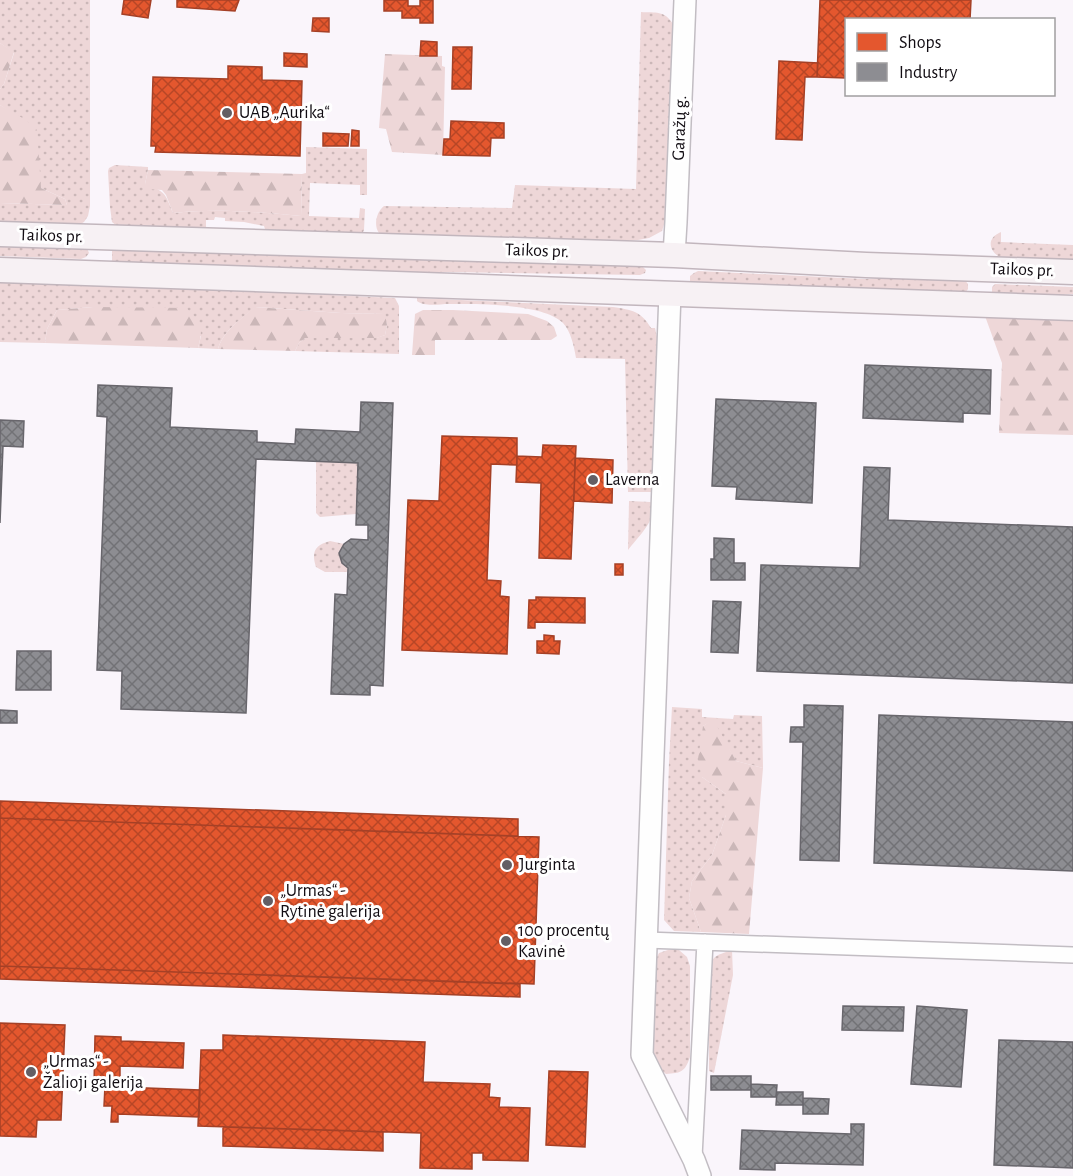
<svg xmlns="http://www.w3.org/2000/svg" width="1073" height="1176" viewBox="0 0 1073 1176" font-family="'Alegreya Sans',sans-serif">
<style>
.grass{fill:url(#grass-dots)}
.forest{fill:url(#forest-firs)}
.shops{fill:url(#shops-cross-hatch);stroke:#a54026;stroke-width:1.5}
.industry{fill:url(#industry-cross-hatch);stroke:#68666c;stroke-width:1.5}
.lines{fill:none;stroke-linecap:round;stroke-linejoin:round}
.street-casing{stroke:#c2bdc3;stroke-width:18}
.secondary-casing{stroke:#c2bdc3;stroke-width:24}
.primary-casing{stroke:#c2b6bd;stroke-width:27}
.street{stroke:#fefefe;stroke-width:15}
.secondary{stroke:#fefefe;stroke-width:21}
.primary{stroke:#f7f1f4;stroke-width:24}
.poi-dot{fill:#635e64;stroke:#fff;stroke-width:2}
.labels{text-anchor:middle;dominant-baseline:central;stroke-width:6;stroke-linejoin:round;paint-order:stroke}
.poi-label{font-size:18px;fill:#110c12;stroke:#fff;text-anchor:start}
.street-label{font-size:18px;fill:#110c12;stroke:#fff}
</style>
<defs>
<pattern id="grass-dots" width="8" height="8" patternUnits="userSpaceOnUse" patternTransform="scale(1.5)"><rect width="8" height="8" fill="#eed7d8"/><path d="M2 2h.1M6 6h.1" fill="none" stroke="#cbb7b8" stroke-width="1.8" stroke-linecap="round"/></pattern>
<pattern id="forest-firs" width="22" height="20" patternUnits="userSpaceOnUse" patternTransform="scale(1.5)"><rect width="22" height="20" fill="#eed7d8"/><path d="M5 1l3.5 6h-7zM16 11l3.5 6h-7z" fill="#cbb7b8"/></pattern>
<pattern id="shops-cross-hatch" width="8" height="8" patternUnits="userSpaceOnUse" patternTransform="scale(1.5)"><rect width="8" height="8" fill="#e4572e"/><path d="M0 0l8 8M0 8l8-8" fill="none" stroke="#b74626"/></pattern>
<pattern id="industry-cross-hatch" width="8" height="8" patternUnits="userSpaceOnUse" patternTransform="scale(1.5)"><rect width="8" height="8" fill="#8d8d92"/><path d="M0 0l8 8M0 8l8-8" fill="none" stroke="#727276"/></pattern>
</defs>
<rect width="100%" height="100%" fill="#faf5fb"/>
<path class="grass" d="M0,0H90V206L88,216L84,222L73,228L0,226V203L67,205L65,199L41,188L10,112L0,105V89L4,84L14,53L0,43Z
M641,12C656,13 664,10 673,24L667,215L662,231L649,238L638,240L589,242L387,239C385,237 382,236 379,233C373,225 377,211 384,206L512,208L515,185L636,189Z
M306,147L367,149V195H360V185L310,183L309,216L359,218L360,208L365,209L364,230L361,236L286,233L265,229L264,226L244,222L225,221V218L215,217L214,220H206V227L177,231L118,227L112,222L110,207L108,171L109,168L115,165L148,167V170L145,184C166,192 165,193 173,213C216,208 258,212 301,216L302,174L306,173Z
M1001,232V242L1073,245V264C1056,263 1039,262 1021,261C1016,260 1008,261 1003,259C988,252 986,238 1001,232Z
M0,243L87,248L89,253L86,257L81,259L0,256Z
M112,246L641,265L646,270L645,273L640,275L447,272L377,275L110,266L112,260Z
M698,271L865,279L909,277L963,278L968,284V289L965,293L690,284V276L694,273Z
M0,283H114L306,289L309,294L395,298L399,306V354L295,351L299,343L305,338H376L385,335L387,325L384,314L341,313L256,307C242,318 223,331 218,349L198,348L201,336L93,307L57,310L47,329L45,343L0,342Z
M995,284L1073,287V294L1010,298L992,295V287Z
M417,298L613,307C632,310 641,311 651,328H655L657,337L656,486L653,492H628L625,359L576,358C574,346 571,332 563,323C543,303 477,304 449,304C439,304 424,307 417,301Z
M316,461L358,463L356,514L320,517L316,513Z
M629,501L650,502L653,503C657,520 637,538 628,550Z
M330,541L344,544C339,555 338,559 348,568L347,572H325L316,567C311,552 315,545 330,541Z
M672,707L702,709V717L733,719L734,715L762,716L763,768L736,761L712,721L703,726L702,777L726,794V815L712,855L692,881L689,898L701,932L674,931L664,920L669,762Z
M668,950H679L687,957L690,966V1057C685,1072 681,1073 666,1074L657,1067L651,1050L655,961L659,953Z
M732,950L733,975L714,1073L709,1071V970C712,954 719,955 732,950Z"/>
<path class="forest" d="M0,43L14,52L4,84L0,89Z
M385,54L442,56V66L445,67L443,155L392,152L386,129L379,128Z
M0,105L26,120L37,130L41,188L65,199L67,205L0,203Z
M148,170L302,174L301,216C258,212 216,208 173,213L166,195L162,190L147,189L145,184Z
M93,307L186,308C201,322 204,327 198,348L45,343L47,329L57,310Z
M255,307L341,313L385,314L387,325L385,335L377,338H305L299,343L295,351L218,349C223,331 242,318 255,307Z
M423,310H453L528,314L547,321L554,327L557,336L551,340H435V355H412L415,314Z
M985,316L1073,320V435L999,433L1002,363Z
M712,720L718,728L736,761L763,768L749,934L701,932L689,898L692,881L712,855L726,815V794L702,777L698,759L703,726Z"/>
<path class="shops" d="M124,0H151L148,18L122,14Z
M177,0H239L235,11L177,7Z
M384,0H408V6H420V0H433V23H420V18H402V11H384Z
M820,0H971L970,20H846V78L817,77Z
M313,18H329V32L312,31Z
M421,41L437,42V56H420Z
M453,47H472L471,89H452Z
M284,53L307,54V67L284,66Z
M779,61L818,63L817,77H805L802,140L776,139Z
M228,66L262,67V80L302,81L300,156L155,152L156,146H151L153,77L228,79Z
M451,121L504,123V138H491L490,156L443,155L444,139H450Z
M352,130L359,131V146H351Z
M323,133L349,134L348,146H323Z
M442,436L517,438V465L491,464L487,580L501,581L500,596L509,597L507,654L402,650L408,500L439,501Z
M543,445L576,446L571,559L539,558L541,483L516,482L517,456L542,457Z
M575,458L613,460L612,503L574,501Z
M615,564H623V575H615Z
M536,597L585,598V623L535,622V628H528L529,600H536Z
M544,635L554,636V641H560L559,654L537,653V641H544Z
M0,801L518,819V836L0,818Z
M0,818L539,837L534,984L0,966Z
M0,966L520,984V997L0,979Z
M0,1023L65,1025L61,1120H37L36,1137L0,1136Z
M223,1035L425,1042L423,1082L490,1084L489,1097L500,1098L499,1107L530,1108L528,1161L483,1160V1153H472V1169L420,1168L421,1133L198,1126L201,1050H223Z
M95,1036L121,1037V1041L184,1043L183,1068L120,1066V1087L200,1090L199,1117L118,1114V1122H111L112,1106H104L105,1086H94Z
M549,1071L588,1072L585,1147L546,1145Z
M223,1127L383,1132V1151L223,1146Z"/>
<path class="industry" d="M865,365L991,370L990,414L963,413V422L863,418Z
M98,385L172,388L170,427L257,431V442L295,444L296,429L360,432L361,402L393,403L383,686L370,685V695L331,694L335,594L347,595L348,568L342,563L339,553L344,544L351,539L368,540V525H356L358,463L256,459L246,713L121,709L122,671L97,670L107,417L97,416Z
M716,399L816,403L812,503L736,499L737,487L712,486Z
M0,420L24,421L23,447L3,446L0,523Z
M864,467L890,468L888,520L1073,527V683L757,671L761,565L860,568Z
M714,538L734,539V563H745V580H711V559H714Z
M713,601L741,602L738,653L711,652Z
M17,651H51V690H16Z
M804,705L843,706L839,861L800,860L803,742H790L791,727H804Z
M0,710L17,711V723H0Z
M879,715L1073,722V871L874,863Z
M843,1006L904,1007L903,1031L842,1030Z
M917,1006L967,1010L961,1087L911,1084Z
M999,1040L1073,1042V1168L994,1165Z
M711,1076H751V1090H711Z
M751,1084L777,1085L776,1097H751Z
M777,1092H803V1105H776Z
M803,1098L829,1099L828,1114H803Z
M851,1124H864L863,1165L775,1163V1170L740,1169L742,1130L851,1134Z"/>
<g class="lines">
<g class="street-casing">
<path id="street" d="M646,940L1073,955
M694,1157L705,942"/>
</g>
<g class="secondary-casing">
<path id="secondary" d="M674,255L676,222L685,0
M670,293L642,1055L694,1160L700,1176"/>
</g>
<g class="primary-casing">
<path id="primary" d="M0,234L674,255L866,265L1073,272
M0,270L1073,308"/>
</g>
<use href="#street" class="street"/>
<use href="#secondary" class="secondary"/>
<use href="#primary" class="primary"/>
</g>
<g class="poi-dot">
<circle cx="227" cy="113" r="6"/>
<circle cx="593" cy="480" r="6"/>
<circle cx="507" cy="865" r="6"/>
<circle cx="268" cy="901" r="6"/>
<circle cx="506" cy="941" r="6"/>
<circle cx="31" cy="1072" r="6"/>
</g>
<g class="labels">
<g class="poi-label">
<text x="239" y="113">UAB „Aurika“</text>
<text x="605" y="480">Laverna</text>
<text x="519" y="865">Jurginta</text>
<text x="280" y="891">„Urmas“ -<tspan x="280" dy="21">Rytinė galerija</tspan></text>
<text x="518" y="931">100 procentų<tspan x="518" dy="21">Kavinė</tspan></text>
<text x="43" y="1062">„Urmas“ -<tspan x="43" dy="21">Žalioji galerija</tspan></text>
</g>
<g class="street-label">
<text transform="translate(680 128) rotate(-88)">Garažų g.</text>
<text transform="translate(51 236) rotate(2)">Taikos pr.</text>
<text transform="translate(537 251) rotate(2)">Taikos pr.</text>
<text transform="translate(1022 270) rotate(2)">Taikos pr.</text>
</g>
</g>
<rect x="845" y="18" width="210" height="78" fill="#ffffff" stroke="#a09ea0" stroke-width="1.5"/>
<rect x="857" y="33" width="30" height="18" fill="#e4572e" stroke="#a09ea0" stroke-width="1.5"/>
<text x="899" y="48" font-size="18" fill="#110c12">Shops</text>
<rect x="857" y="63" width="30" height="18" fill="#8d8d92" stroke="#a09ea0" stroke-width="1.5"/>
<text x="899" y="78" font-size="18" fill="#110c12">Industry</text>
</svg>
